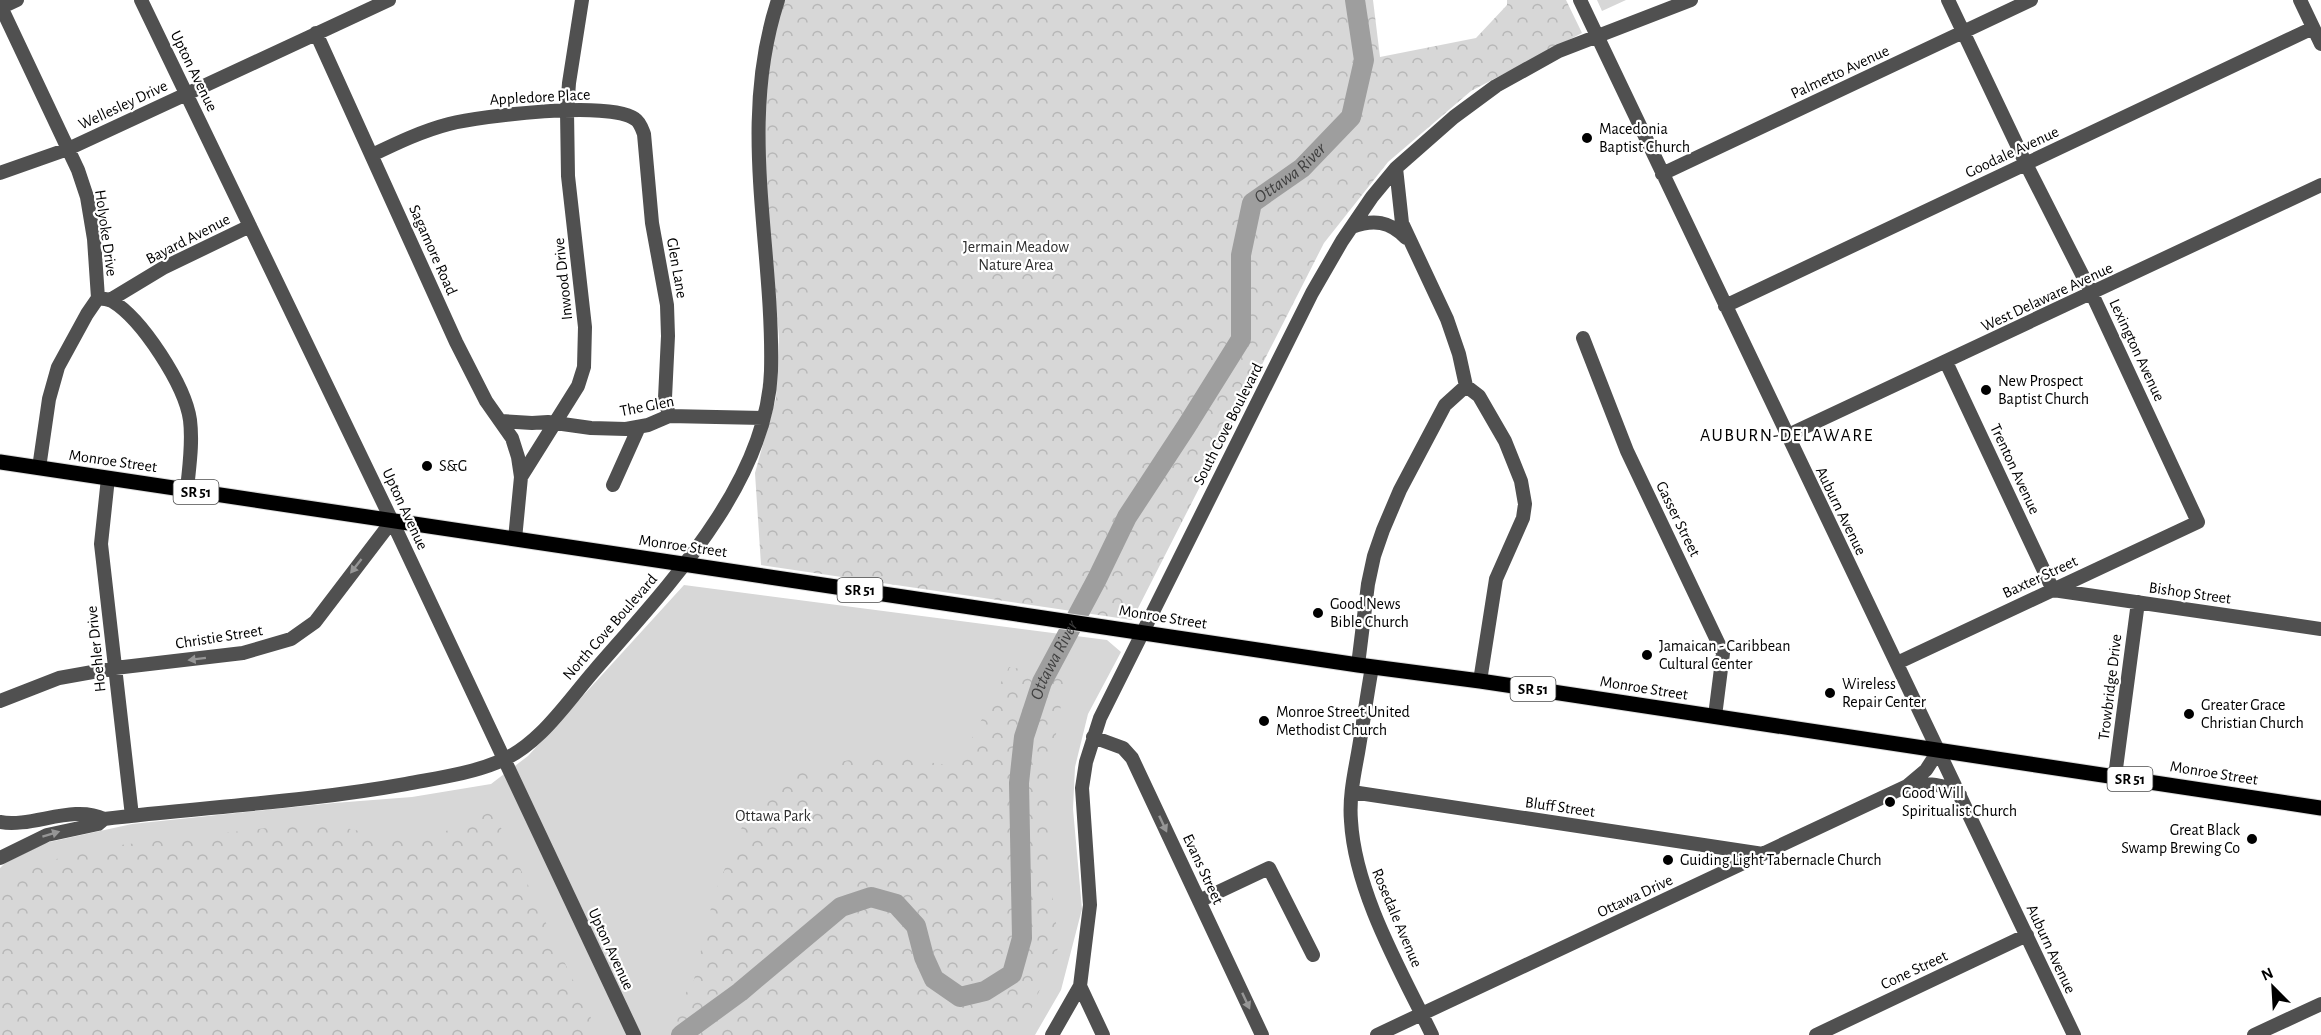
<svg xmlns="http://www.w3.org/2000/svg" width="2321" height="1035" viewBox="0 0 2321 1035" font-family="'Alegreya Sans',sans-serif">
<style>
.green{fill:#d7d7d7}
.forest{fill:url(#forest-crowns)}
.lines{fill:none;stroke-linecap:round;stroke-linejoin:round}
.river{stroke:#9e9e9e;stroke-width:20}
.major-casing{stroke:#dbdbdb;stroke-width:17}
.minor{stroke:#505050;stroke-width:14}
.major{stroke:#000;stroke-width:15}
.oneway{fill:#969696}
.poi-dot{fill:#000;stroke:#fff;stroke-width:2}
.labels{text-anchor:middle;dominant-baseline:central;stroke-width:4.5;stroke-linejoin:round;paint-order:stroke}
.shield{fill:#fff;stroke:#4c4c4c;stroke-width:1.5}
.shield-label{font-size:15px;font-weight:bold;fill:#000}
.street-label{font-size:16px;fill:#000;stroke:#fff}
.poi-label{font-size:16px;fill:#000;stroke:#fff;text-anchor:start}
.park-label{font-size:16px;fill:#2e2e2e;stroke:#fff}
.water-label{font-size:18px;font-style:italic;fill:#3f3f3f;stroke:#fff}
.neighbourhood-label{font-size:18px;letter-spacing:1.5px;fill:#000;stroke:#fff}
</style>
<defs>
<pattern id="forest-crowns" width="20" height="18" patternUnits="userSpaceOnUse" patternTransform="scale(1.5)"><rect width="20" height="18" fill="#d7d7d7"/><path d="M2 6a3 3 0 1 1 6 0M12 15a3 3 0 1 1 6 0" fill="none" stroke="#b7b7b7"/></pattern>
</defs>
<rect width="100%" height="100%" fill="#fff"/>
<path class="green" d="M1597,0H1626L1602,11Z
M684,585L1107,640L1121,652L1088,714L1075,767L1073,809L1082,909L1061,990L1035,1035H0V868L5,863L45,843L132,824L334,803L412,797L491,784L528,756Z"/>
<path class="forest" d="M785,0H1373L1380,57L1476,38L1507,5V0H1566L1582,33L1471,91L1388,162L1324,243L1132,620L761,565L755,473L776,398L779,337L764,163L766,93L775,25Z
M1009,667L1066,676L1050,769L1048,861L1059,946L1030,1012L1013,1035H673L667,1016L693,984L714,895L749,810L807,768L882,754L957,767Z
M493,811L599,1035H0V889L33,867L86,849L319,822L373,834H439Z"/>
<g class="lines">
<path class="river" id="s1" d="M681,1035L740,992L841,907L871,897L896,904L916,926L924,957L934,979L960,997L985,991L1012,974L1022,938L1019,783L1024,737L1042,682L1097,579L1127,517L1186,427L1241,339V255L1252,203L1302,168L1351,117L1364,60L1355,0"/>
<g class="major-casing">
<path id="major" d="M0,462L1358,665L1480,681L2321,808"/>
</g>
<path class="minor" d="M141,0L392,521L634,1035
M1580,0L2074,1035
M2300,0L2321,44
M1,7L78,170L87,197L94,239L98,298L87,314L58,367L49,399L39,468
M0,8L17,0
M316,33L456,342L486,401L512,438L518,457L521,477
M372,155C397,143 422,131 449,124C481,116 609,100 635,119C640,122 642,129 644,134L652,223L667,305L668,336L665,398L669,416
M1396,168L1402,223L1447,319L1459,354L1466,386L1479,396L1505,441L1521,481L1525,504L1523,518L1496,579L1480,681
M0,173L68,149L389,0
M1662,174L2031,0
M1352,227C1373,219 1390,221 1406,238
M98,298C103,299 108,299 112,301C142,319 185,385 190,420C193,444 189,467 187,490
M110,300L163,268L250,226
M1725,306L2313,28
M1583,338L1627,451L1723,653L1715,716
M1946,362L2053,590L2321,629
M501,421L532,423L548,422L591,428L626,429L648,425L669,416L763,418
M1786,436L2321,185
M108,478L101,544L132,816
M613,485L639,427
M515,539L521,477L578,386L584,367L585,327L568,176L567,111L569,83L582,0
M1897,663L2198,522L2092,294L2026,164L1948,0
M1358,665L1368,584L1374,556L1383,530L1400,490L1445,405L1466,386
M1372,667C1367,695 1363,724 1358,753C1354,775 1349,798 1351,821C1355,892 1401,971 1432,1035
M0,701L59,678L115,668L243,653L291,639L315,622L392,521
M1093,737L1123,748L1132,758L1262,1035
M2115,776L2138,602
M1909,786C1928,783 1944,783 1960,795
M1352,792L1763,854
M0,822C32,828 73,804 104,819
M0,858L47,835L98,824L104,819C204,807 306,802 406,784C437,778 469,774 498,762C538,747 567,702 594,671C664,590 767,485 771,371C774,245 737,125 778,0
M1199,901L1269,868L1313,955
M1080,986L1103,1035
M1052,1035L1080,986L1090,905L1082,788L1086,762L1100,718L1312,293L1342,241L1372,197L1396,168L1454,117L1496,86L1559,51L1691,0
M1377,1035L1907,786L1926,770L1939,750
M1816,1035L2027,935
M2254,1035L2321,1004"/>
<use href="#major" class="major"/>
</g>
<defs><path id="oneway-solid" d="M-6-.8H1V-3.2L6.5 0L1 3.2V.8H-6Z" transform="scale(1.5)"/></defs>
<g class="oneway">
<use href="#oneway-solid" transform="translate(356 566) rotate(128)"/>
<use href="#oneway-solid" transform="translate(197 659) rotate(173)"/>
<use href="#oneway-solid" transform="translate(1163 824) rotate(65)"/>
<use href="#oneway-solid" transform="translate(51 834) rotate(-17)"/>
<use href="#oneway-solid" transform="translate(1246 1001) rotate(65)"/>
</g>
<g class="poi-dot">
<circle cx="1587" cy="138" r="6"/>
<circle cx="1986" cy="390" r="6"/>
<circle cx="427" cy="466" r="6"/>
<circle cx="1318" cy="613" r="6"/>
<circle cx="1647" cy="655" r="6"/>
<circle cx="1830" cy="693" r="6"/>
<circle cx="2189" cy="714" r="6"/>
<circle cx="1264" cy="721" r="6"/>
<circle cx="1890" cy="802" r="6"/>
<circle cx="2252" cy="839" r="6"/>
<circle cx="1668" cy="860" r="6"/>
</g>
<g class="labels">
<g class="shield">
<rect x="173.5" y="480" width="45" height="24" rx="4.5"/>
<rect x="837.5" y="578" width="45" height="24" rx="4.5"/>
<rect x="1510.5" y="677" width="45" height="24" rx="4.5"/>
<rect x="2107.5" y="767" width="45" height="24" rx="4.5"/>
</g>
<g class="shield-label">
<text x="196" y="492">SR 51</text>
<text x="860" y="590">SR 51</text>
<text x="1533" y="689">SR 51</text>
<text x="2130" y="779">SR 51</text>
</g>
<g class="street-label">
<text transform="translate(194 71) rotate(64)">Upton Avenue</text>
<text transform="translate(1840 72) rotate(-25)">Palmetto Avenue</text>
<text transform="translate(540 97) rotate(-3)">Appledore Place</text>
<text transform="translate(123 105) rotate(-25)">Wellesley Drive</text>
<text transform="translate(2012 152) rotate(-25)">Goodale Avenue</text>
<text transform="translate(106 233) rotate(82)">Holyoke Drive</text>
<text transform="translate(188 239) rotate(-27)">Bayard Avenue</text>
<text transform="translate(433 250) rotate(66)">Sagamore Road</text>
<text transform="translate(677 268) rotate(80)">Glen Lane</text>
<text transform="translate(563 279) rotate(-96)">Inwood Drive</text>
<text transform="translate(2047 297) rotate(-25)">West Delaware Avenue</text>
<text transform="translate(2137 350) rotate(65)">Lexington Avenue</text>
<text transform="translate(647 406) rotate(-11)">The Glen</text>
<text transform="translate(1228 424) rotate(-63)">South Cove Boulevard</text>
<text transform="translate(113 461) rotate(8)">Monroe Street</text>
<text transform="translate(2015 469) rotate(65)">Trenton Avenue</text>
<text transform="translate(405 509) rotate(65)">Upton Avenue</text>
<text transform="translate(1841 511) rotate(64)">Auburn Avenue</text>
<text transform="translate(1678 519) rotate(64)">Gasser Street</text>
<text transform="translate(683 546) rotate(8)">Monroe Street</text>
<text transform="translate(2040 577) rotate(-25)">Baxter Street</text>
<text transform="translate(2190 593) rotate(8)">Bishop Street</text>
<text transform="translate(1163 617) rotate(9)">Monroe Street</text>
<text transform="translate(610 627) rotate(-49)">North Cove Boulevard</text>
<text transform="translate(219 637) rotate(-9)">Christie Street</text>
<text transform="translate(96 649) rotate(-96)">Hoehler Drive</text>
<text transform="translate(2110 687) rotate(-83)">Trowbridge Drive</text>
<text transform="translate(1644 688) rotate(9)">Monroe Street</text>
<text transform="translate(2214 773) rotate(9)">Monroe Street</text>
<text transform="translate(1560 807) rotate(8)">Bluff Street</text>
<text transform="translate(1203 869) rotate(65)">Evans Street</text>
<text transform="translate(1635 896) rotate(-25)">Ottawa Drive</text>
<text transform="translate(1397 918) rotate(67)">Rosedale Avenue</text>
<text transform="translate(611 949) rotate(65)">Upton Avenue</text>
<text transform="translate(2051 949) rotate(65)">Auburn Avenue</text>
<text transform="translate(1914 970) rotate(-25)">Cone Street</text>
</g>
<g class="poi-label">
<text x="1599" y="129">Macedonia<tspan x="1599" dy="18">Baptist Church</tspan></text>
<text x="1998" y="381">New Prospect<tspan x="1998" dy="18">Baptist Church</tspan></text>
<text x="439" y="466">S&amp;G</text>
<text x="1330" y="604">Good News<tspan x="1330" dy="18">Bible Church</tspan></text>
<text x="1659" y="646">Jamaican - Caribbean<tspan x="1659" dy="18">Cultural Center</tspan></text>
<text x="1842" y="684">Wireless<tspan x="1842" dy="18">Repair Center</tspan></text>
<text x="2201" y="705">Greater Grace<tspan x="2201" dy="18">Christian Church</tspan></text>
<text x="1276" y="712">Monroe Street United<tspan x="1276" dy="18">Methodist Church</tspan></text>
<text x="1902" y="793">Good Will<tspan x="1902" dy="18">Spiritualist Church</tspan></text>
<text x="2240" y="830" text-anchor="end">Great Black<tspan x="2240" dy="18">Swamp Brewing Co</tspan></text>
<text x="1680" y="860">Guiding Light Tabernacle Church</text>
</g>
<g class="park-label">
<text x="1016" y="247">Jermain Meadow<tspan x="1016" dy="18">Nature Area</tspan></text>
<text x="773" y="816">Ottawa Park</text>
</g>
<g class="water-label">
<text stroke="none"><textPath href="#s1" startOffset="1317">Ottawa River</textPath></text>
<text stroke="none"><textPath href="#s1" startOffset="759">Ottawa River</textPath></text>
</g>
<g class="neighbourhood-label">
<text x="1787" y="436">AUBURN-DELAWARE</text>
</g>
</g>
<g transform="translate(2273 987) rotate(336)" stroke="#ffffff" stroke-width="4.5" paint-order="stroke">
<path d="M0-4.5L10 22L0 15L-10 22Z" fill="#000000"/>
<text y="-9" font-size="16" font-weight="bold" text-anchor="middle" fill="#000000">N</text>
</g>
</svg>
